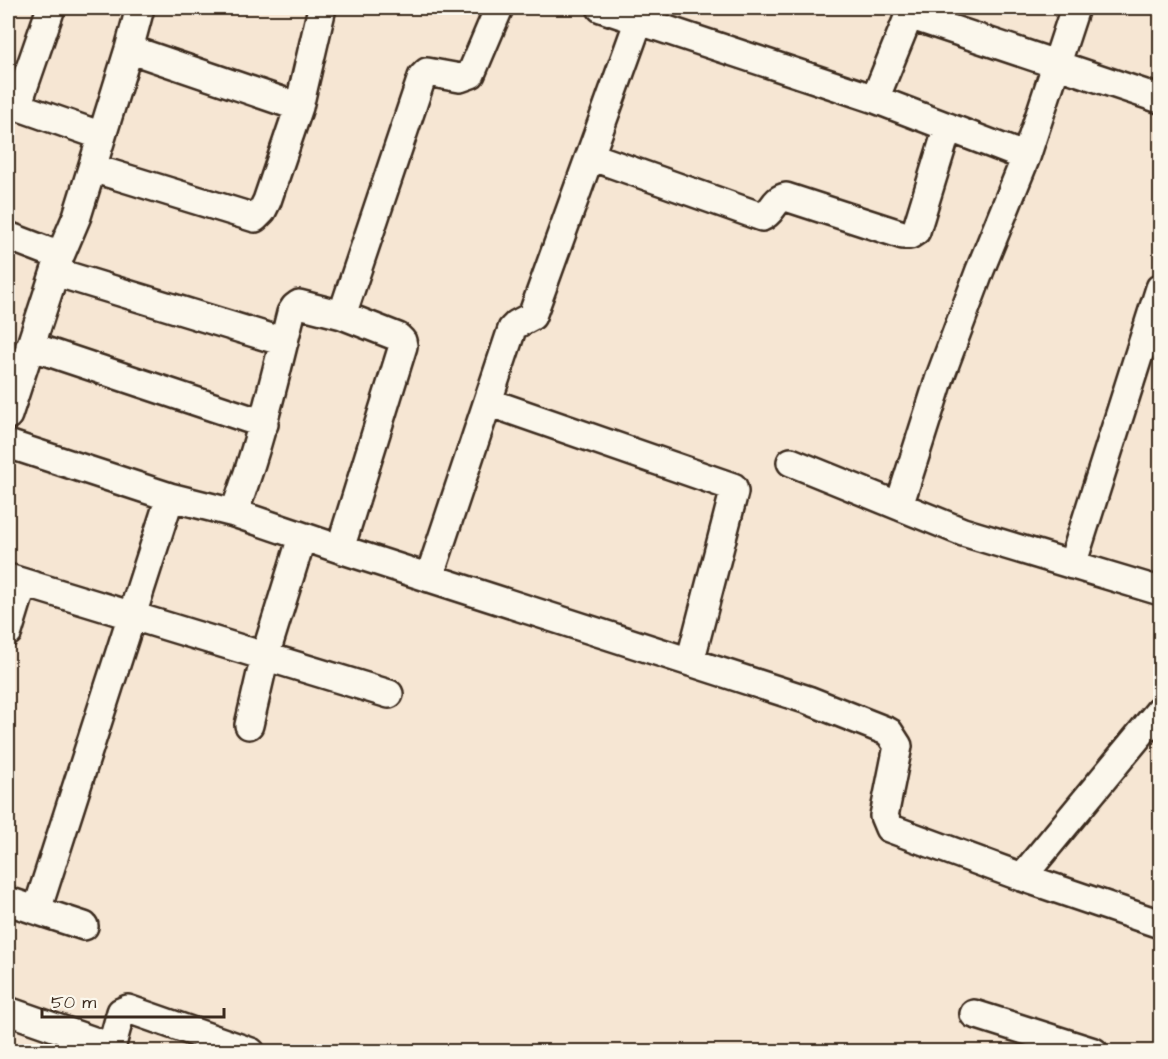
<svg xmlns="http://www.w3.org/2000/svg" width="1168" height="1059" viewBox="0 0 1168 1059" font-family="'Architects Daughter',sans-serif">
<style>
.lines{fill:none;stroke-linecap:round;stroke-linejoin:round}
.minor-casing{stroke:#3b2a1e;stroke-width:32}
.minor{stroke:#fbf7ec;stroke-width:27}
</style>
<rect width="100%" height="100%" fill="#f6e6d3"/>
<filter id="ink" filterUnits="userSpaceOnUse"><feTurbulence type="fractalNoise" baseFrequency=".0167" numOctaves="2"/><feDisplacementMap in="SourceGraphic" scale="12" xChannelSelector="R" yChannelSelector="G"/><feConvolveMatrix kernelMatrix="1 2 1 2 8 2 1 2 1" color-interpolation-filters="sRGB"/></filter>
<g filter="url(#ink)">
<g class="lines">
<g class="minor-casing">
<path id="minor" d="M601,8L875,99L1026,157
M909,15L1160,99
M129,49L299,107
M875,99L912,8
M8,103L102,136
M17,106L51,8
M590,156L762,217C773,213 773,199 786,197L903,235H910L916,231L948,127
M92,168L255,218L262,211L267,201L299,107L322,8
M8,236L60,256
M55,272L284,342
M342,315L422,77L427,72L460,78L471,74L499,8
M30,346L264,424
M488,402L733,487L734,492L690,662
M8,415L60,256L77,216L129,49L140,8
M8,444L170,497L234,513L340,549L808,700L889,732L898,746L884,816L889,828L1022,877L1160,924
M791,462L963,532L1160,591
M899,506L940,377L980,270L1026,157L1075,8
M234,513C259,447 274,381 291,313L295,307L299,304L342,315L398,337L402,341L403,346L340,549
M1072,565L1160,288
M8,578L389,694
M429,578L512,329L517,324L532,316L639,20
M8,632L23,583
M249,725L265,656L302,537
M1022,877L1160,710
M8,901L84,926
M37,910L170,497
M8,1011L111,1047
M974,1014L1094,1052
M110,1052L121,1012L128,1009L251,1052"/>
</g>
<use href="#minor" class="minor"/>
</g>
</g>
<rect width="1168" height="1059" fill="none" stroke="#fbf7ec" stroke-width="30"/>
<rect x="15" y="15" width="1138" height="1029" fill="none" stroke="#3b2a1e" stroke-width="2" filter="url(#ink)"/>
<path d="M42 1008v9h182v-9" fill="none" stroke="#3b2a1e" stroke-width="3"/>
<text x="51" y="1008" font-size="18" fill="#3b2a1e" stroke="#fbf7ec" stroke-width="4.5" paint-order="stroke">50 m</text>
</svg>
